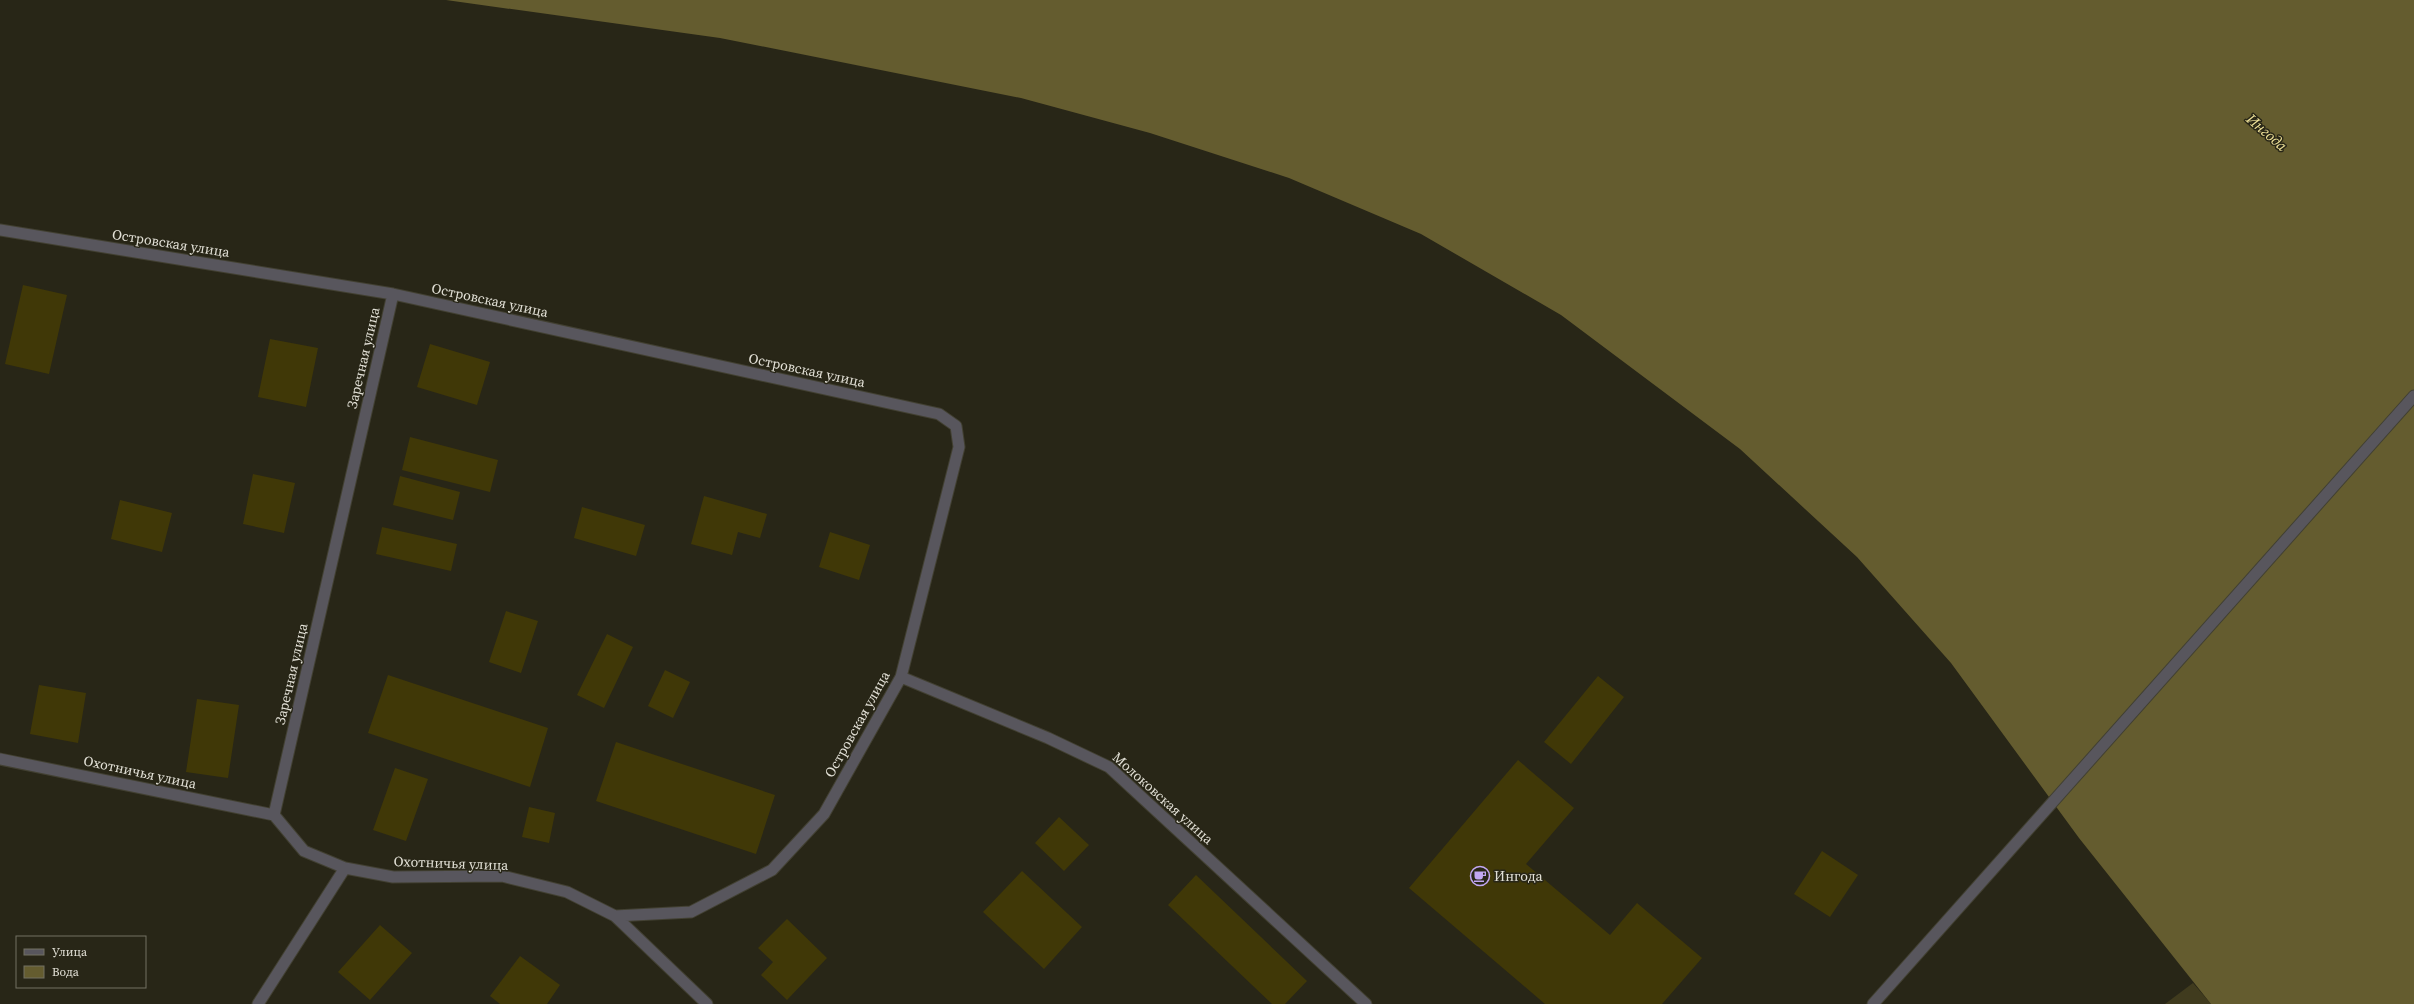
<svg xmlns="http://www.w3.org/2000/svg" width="2414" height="1004" viewBox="0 0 2414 1004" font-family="'Source Serif 4',serif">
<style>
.green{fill:#403b1e}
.water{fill:#645c2f}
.building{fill:#403807}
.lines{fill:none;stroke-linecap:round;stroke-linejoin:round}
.minor-casing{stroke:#424032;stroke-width:13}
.tertiary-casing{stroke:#424032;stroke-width:13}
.minor{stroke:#58565d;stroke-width:11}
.tertiary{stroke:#58565d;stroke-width:11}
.labels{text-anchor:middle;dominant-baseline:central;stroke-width:3;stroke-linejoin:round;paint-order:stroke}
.street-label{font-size:14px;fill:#e2e0d6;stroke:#282617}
.poi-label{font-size:14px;fill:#e2e0d6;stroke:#282617;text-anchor:start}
.water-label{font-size:15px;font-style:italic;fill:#f0e399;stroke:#282617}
</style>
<rect width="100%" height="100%" fill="#282617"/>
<path class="green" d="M2193,983L2211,1004H2165Z"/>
<path class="water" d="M446,0H2414V1004H2211L2079,838L1951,663L1857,557L1740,449L1561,315L1421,234L1289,178L1150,133L1021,98L720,38Z"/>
<path class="building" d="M23,285L67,295L49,374L5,364Z
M270,339L318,348L306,407L258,397Z
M430,344L490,362L477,405L417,387Z
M410,437L498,460L490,492L402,470Z
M253,474L295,483L284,533L243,524Z
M400,476L460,492L453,520L393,505Z
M704,496L767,514L760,538L738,532L732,555L691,544Z
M120,500L172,513L162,552L111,539Z
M582,507L645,525L636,556L574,538Z
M382,527L457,544L451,571L376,554Z
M830,532L870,545L859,580L819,567Z
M506,611L538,621L521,673L489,662Z
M607,634L633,647L604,708L577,695Z
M665,670L690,682L673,718L648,706Z
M388,675L548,728L530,787L368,733Z
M1598,676L1624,697L1571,764L1544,742Z
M39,685L86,693L78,743L30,734Z
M197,699L239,705L228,778L186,772Z
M616,742L775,795L756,854L596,801Z
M1518,760L1574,808L1526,864L1610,935L1637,903L1702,958L1662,1004H1545L1409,888Z
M395,768L428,779L406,841L373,830Z
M529,807L555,813L549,843L522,837Z
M1059,817L1089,845L1064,871L1035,843Z
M1822,851L1858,875L1830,917L1794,894Z
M1022,871L1082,927L1044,969L983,912Z
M1196,875L1307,981L1285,1004H1272L1168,905Z
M787,919L827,958L787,1000L761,975L773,962L758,948Z
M380,925L412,953L370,1000L338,972Z
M520,956L560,985L547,1004H500L490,996Z"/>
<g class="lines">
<g class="minor-casing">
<path id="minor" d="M0,230L393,294L939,414L956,426L959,447L901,677L824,814L772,870L691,912L615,916
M901,677L1048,738L1109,767L1366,1004
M0,759L274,815
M345,868L393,877L502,876L567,892L615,916L707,1004
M258,1004L345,868L304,851L274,815L393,294"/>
</g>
<g class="tertiary-casing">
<path id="tertiary" d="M1873,1004L2414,396"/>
</g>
<use href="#minor" class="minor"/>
<use href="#tertiary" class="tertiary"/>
</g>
<defs>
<g id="cafe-ring" transform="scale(1)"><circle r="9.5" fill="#282617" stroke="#c2a7f2" stroke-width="1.5"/><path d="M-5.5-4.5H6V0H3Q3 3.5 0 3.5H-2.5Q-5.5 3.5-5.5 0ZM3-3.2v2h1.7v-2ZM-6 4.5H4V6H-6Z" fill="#c2a7f2"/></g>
</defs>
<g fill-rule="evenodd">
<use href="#cafe-ring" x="1480" y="876"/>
</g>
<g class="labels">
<g class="street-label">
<text transform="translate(171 243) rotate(9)">Островская улица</text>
<text transform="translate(490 300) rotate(12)">Островская улица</text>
<text transform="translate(363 358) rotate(-77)">Заречная улица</text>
<text transform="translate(807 370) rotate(12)">Островская улица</text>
<text transform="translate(291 674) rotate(-77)">Заречная улица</text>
<text transform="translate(857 724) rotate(-61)">Островская улица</text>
<text transform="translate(140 772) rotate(12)">Охотничья улица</text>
<text transform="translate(1163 798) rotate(42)">Молоковская улица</text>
<text transform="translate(451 863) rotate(2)">Охотничья улица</text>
</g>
<g class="poi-label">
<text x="1494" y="876">Ингода</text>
</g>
<g class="water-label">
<text transform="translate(2267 132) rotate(41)">Ингода</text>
</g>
</g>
<rect x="16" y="936" width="130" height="52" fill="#282617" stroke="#727063"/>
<rect x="24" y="949" width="20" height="6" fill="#58565d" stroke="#727063"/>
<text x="52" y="956" font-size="12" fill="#e2e0d6">Улица</text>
<rect x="24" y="966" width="20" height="12" fill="#645c2f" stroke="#727063"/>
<text x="52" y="976" font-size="12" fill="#e2e0d6">Вода</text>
</svg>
